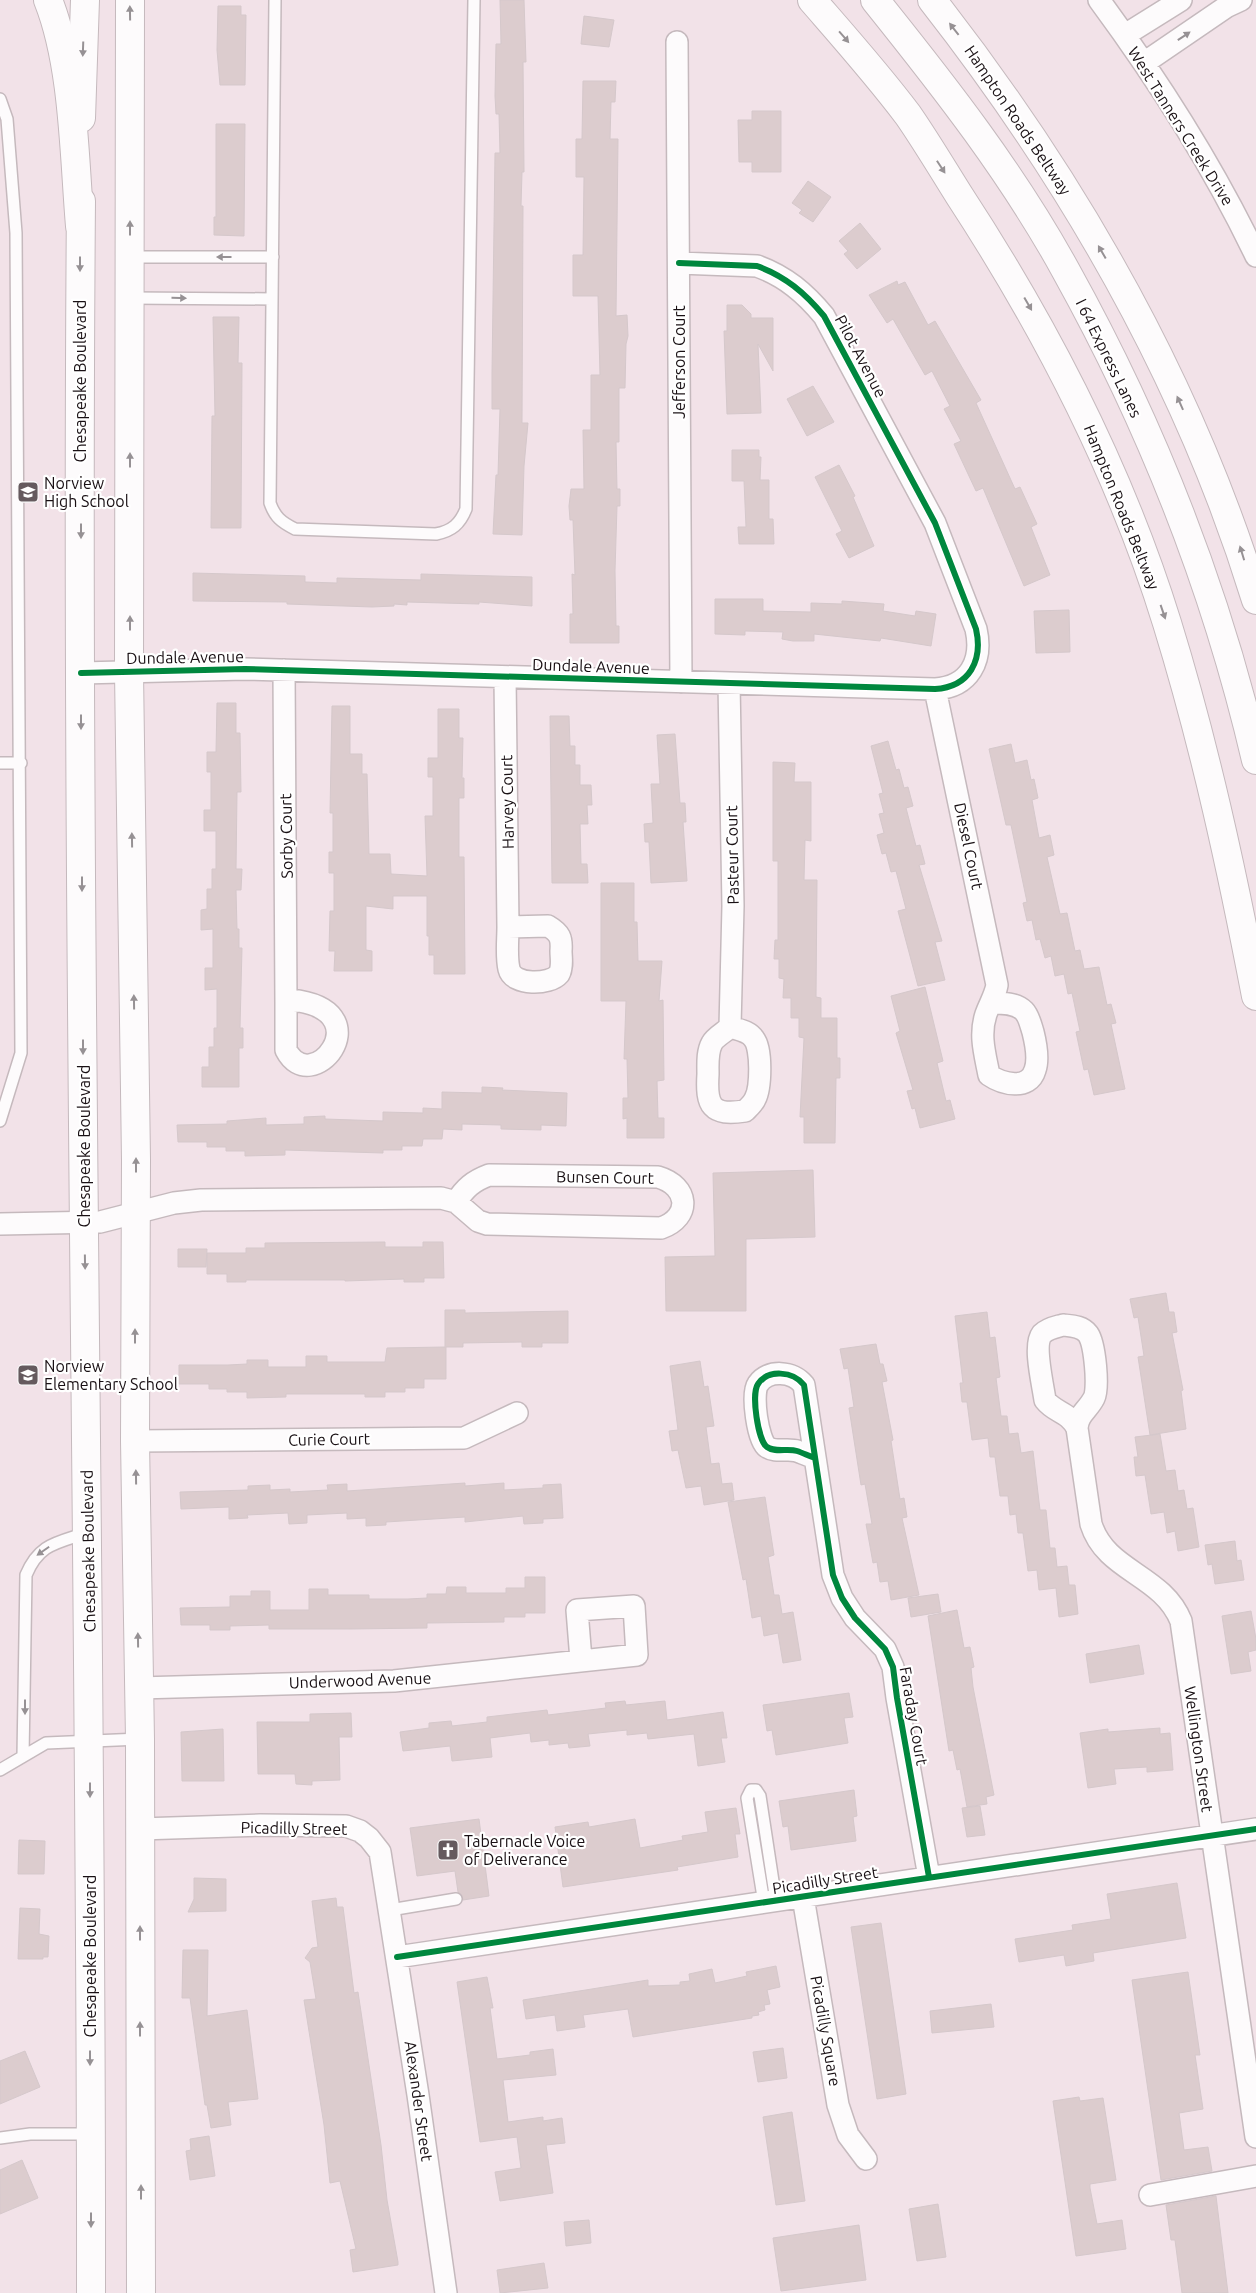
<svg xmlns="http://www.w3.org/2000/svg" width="1256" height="2293" viewBox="0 0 1256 2293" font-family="Ubuntu,sans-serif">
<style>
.building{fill:#dcccce;stroke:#d5c8cb}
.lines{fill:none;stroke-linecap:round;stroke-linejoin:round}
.service-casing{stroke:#c5b9bd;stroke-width:14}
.minor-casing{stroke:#c5b9bd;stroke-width:24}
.secondary-casing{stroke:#c5b9bd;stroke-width:30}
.motorway-casing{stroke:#c5b9bd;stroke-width:30}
.service{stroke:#fdfbfc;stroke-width:11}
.minor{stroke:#fdfbfc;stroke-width:21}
.secondary{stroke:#fdfbfc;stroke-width:28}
.motorway{stroke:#fdfbfc;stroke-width:28}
.cycleway-casing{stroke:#fff;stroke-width:9}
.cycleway{stroke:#00873e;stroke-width:6}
.oneway{fill:#969194}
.labels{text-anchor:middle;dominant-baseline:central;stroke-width:4.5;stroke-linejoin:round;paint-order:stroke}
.street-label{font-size:16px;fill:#191014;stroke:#fff}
.poi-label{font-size:16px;fill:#191014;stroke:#fff;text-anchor:start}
</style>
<rect width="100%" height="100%" fill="#f2e2e8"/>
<path class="building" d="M500,0H524L526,62H523L524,172H522L521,206H523L522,423H528L524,466L522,535L493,534L496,475H498L500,409H492V373L495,153H500L499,114H496L495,96L496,44H501Z
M218,6H241V15H246L245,85H220L217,50Z
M584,16L614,20L609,47L581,44Z
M583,81H616L615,102H611L610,139H618L616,316L627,315L628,336L626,344L625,388H619V442H616L617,489H620V506H617L615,571L616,626H619V643H570V614H573L572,574L575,575L573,520H570L569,506L571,489H584L583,430H591V375H600L598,296H573V255H583L584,177H576V139H582Z
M752,111H781V172H752V162H739L738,120H752Z
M216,124H245L244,236L214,235V217H216Z
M808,181L831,197L813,222L799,213L802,210L792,203Z
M860,223L881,249L857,269L844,254L848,251L839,241Z
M897,281L898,285L905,282L928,325L935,321L981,400L976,403L1015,489L1020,487L1037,524L1031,527L1050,575L1024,586L983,488L976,491L954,444L961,441L944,409L950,406L932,371L925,375L893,319L887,323L869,295Z
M727,305H742L751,314V318H773V371L758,344L761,413L727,414L724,331H727Z
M213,317H239L238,363H242L241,528H211L212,416H215Z
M813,386L834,422L807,436L787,399Z
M732,450H759V457H761L760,480H769V519H773L774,544H739L738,527H746L744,481H732Z
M839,465L855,496L853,497L874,546L849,558L836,534L842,531L815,477Z
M193,573L305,576V582L337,583V578L421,580V574L532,577V606L479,602V604L407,602V605L394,604V606L372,607L287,604V602L193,601Z
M715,599H763V611L811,612V603L842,604V601L884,604L883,611L915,616L916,611L936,614L931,646L881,638L880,641L814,634V641H793L782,639L783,632L745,631V635L715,634Z
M1069,610L1070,652L1036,653L1034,611Z
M217,703H236V733H240L241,792H237L236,869H242L241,890H236L237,929H239V948H242L240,1028H243V1048H239V1087H202V1067H209V1047H214V1028H217V989L205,990V968H213V929L201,930V910L207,909V889H212V869H216V831H204V810H211V772H207V752H216Z
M332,706H350V754H362V774H367L369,854H390L391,874L427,876L425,816H433V777H428V758H438V709H459V738H463L462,778H464V798H459V857H464L465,974H434V955H429V936H427V896H393V909L366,906V950L372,951V971H334L335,951H329L330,911H334V873H329V852H333V813H330Z
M550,716H569L570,746H575V765H580V785H591L592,805H587L588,824H580L581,864H587L588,883H552Z
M675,734L680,803H685L686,822H683L687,881L651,883L649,842H645L644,824L653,823L651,784H660L657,735Z
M888,741L896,770L899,769L904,788L908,787L913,806L906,808L916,846L920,845L925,864L919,865L942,941L935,942L945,980L918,986L898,911L906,909L896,871L891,872L886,853L882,854L877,835L884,833L879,814L884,813L879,794L883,793L871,746Z
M1011,744L1015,763L1027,760L1031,780L1034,779L1038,798L1032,800L1039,838L1050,835L1054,855L1047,857L1060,914L1067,913L1075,951L1080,950L1084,969L1099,967L1107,1005L1111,1004L1116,1023L1111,1024L1125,1089L1094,1095L1088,1069L1084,1070L1076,1032L1080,1031L1072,993L1068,994L1064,974L1055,976L1051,956L1045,958L1040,939L1036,940L1032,920L1027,921L1023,903L1027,902L1011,825H1006L989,749Z
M773,762L795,763L794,782H811V841L805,840L804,880H817L816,997L821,998V1018H837V1058H840V1078H836L835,1143H804V1117H800L804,1038L799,1037V1018H791V998H783L784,979L779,978V959H774L775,940H778V861H773Z
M601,883H634V922H637L638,961H662L659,1001L663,1000L664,1080L657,1081L658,1118H664V1138H627V1118L623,1119V1098H628L627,1059H624L626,1001H601Z
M925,987L943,1061L937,1063L946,1101L950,1100L955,1119L920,1128L915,1108L912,1109L907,1091L913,1090L896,1033L900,1031L891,996Z
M482,1087L503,1088L502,1090L567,1093L566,1126L541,1125V1130L501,1129V1125L462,1124V1130L443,1129L442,1139H423L422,1146H402V1150H383V1153L285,1150V1155L245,1156V1151H226V1147H207V1142H178L177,1125L227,1124V1121L266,1118V1125L304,1124V1117L325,1116V1119L383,1121V1112L423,1113V1108L442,1109V1092L482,1093Z
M813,1170L815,1237L746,1239V1311H666L665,1257L715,1256L713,1173Z
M385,1242V1247H423V1242H443L444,1278H424V1282H404V1279L345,1281V1280H246V1282H227V1274H207V1253H246V1248H265V1243Z
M178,1249H207L206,1267H178Z
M1166,1293L1169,1312H1174L1177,1332L1172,1333L1183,1390L1181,1391L1186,1429L1150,1435L1138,1357L1144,1356L1138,1317L1134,1318L1130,1299Z
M445,1310H465V1313L568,1311V1343H542V1347H522V1342L463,1343V1347H446V1379H424V1388H405V1392H385V1397H365V1394H286V1397L247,1398V1392H227V1389H209V1384H179V1365H228L247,1364V1360H268V1367H306V1356H327V1362H385L387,1348L445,1347Z
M987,1312L990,1338L995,1337L1000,1377L996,1378L1001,1416H1007L1009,1434L1018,1433L1021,1453L1033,1451L1040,1510H1046L1050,1548H1055L1057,1567L1067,1566L1069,1585H1075L1078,1614L1059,1617L1056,1588L1039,1590L1037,1570L1028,1571L1023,1533H1018L1016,1514L1010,1515L1008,1496H1000L995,1457H990L988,1438L972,1440L967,1402H962L960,1383H963L955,1316Z
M876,1344L880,1364H883L887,1381L882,1382L893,1440L891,1441L900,1499L904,1498L907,1517L902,1518L919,1595L891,1600L888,1581L880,1582L877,1562L873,1563L866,1524H872L865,1484L861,1485L849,1408L854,1407L848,1368L844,1369L840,1349Z
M700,1361L704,1387L708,1386L714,1426L706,1427L711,1464L719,1463L722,1484L732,1483L734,1500L704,1505L701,1486L686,1488L678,1450L672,1451L669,1431L678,1430L670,1366Z
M1160,1434L1166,1471L1175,1470L1178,1491L1184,1490L1187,1509L1193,1508L1199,1547L1178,1551L1175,1531L1167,1533L1164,1512L1151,1514L1145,1475L1136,1476L1134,1457H1138L1135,1437Z
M465,1483V1486L504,1483V1490L543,1488V1485L561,1484L563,1518L543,1519V1523L524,1524L523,1516L465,1522V1517L386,1522V1525L366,1526V1518L347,1519V1513L307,1515V1523L289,1524L288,1513L247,1515L248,1518L229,1519V1507L181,1509L180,1492L248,1490V1486L270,1485V1490L290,1489V1492L328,1490L327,1485L347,1484V1491Z
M765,1497L774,1555L768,1557L774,1595H779L782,1614L793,1612L801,1660L783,1663L778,1633L764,1636L761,1616L752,1618L746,1579L743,1580L728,1502Z
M1235,1541L1237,1561L1241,1560L1244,1580L1215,1584L1212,1564L1208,1565L1205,1545Z
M525,1577H545V1613H525V1617H504V1622L427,1623V1628L349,1629H269V1625L230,1626V1630H210V1625H181L180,1608L230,1607V1596H251V1591H270V1610H309V1589H328V1595H369V1599H408L427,1598V1594H446L447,1587H466V1593H506V1588H525Z
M938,1594L941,1612L911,1617L908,1598Z
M957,1610L964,1648L970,1647L974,1667L971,1668L973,1687L994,1795L986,1797L987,1804L967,1807L960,1769L957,1770L953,1750L949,1751L928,1616Z
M1251,1611L1256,1639V1650L1248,1652L1251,1671L1231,1674L1222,1616Z
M1139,1645L1144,1674L1090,1683L1086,1654Z
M849,1693L853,1717L844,1718L848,1743L776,1755L772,1730L767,1731L763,1705Z
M625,1701L626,1705L665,1701L667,1720L723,1712L727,1738H721L725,1762L698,1766L694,1734L648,1739L647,1733L627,1735V1730L588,1734L590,1746L569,1748L568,1743L549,1745V1740L531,1742L530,1733L490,1738L492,1757L452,1761L450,1746L403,1751L400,1732L429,1728V1723L451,1721L452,1726L487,1722V1717L547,1710L548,1715L606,1708L605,1703Z
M351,1713L352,1737H339L340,1780L312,1781V1785L296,1784L295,1774H258L257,1722H310V1714Z
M1160,1728V1734L1170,1733L1173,1770L1147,1772V1767L1114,1769L1116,1784L1088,1788L1080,1733L1108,1729V1732Z
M223,1729L224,1781H182L181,1732Z
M854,1790L857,1816L853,1817L856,1841L791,1850L788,1826L783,1827L779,1801Z
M980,1806L985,1835L967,1837L962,1808Z
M736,1808L740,1834H735L738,1857L677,1867L678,1870L563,1887L555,1827L588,1822L589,1827L635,1819L640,1848L683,1840L682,1836L708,1832L705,1812Z
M479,1819L489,1896L463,1900L462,1895L458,1892L455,1871L417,1876L410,1828Z
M19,1840L45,1841L44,1874H18Z
M194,1878L226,1879V1911L188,1912L194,1899Z
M1177,1883L1186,1938L1093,1953L1094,1961L1066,1966L1064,1955L1019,1962L1015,1939L1073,1930L1072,1925L1111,1919L1107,1894Z
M336,1898L337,1907H343L354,1993L358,1992L381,2145L387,2200L398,2262V2265L353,2272L350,2250L356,2249L340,2181L330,2183L324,2125L304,2000L316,1999L310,1962L305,1958L312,1948L318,1947L312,1901Z
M20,1908L40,1909L39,1934L49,1936L48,1957H43V1959H18Z
M881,1923L906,2094L877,2099L851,1927Z
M183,1950H208L207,2016L247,2010L258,2099L228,2102L231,2125L211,2128L207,2105H205L190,1998H182Z
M776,1966L780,1987L767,1990L770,2004L764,2005L765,2010L758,2012L759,2015L752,2016V2018L633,2037L628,2009L583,2015L585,2027L557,2031L555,2015L526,2019L523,2000L648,1980V1986L680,1985V1982L690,1981L689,1974L712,1969L715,1983L747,1976L746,1972Z
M1188,1972L1200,2055H1195L1203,2109L1179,2113L1184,2150L1208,2147L1212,2171L1161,2180L1132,1980Z
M487,1977L493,2008H490L497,2059L530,2055V2052L553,2049L556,2075L503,2080L508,2122L543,2117V2121L562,2118L565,2143L546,2145L553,2193L500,2201L495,2172L521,2168L517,2137L480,2142L457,1982Z
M991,2004L994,2027L932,2033L930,2011Z
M783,2048L787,2078L758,2082L753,2052Z
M25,2051L40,2087L0,2104V2061Z
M1079,2097L1080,2101L1103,2098L1116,2180L1090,2184V2188L1097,2224L1122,2220L1126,2249L1076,2256L1053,2101Z
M792,2112L805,2201L776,2205L763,2117Z
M209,2136L215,2176L190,2180L186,2151L191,2150L190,2139Z
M22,2160L38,2198L0,2214V2170Z
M1216,2196L1228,2293H1182L1175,2240H1171L1166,2205Z
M938,2204L946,2257L917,2261L909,2209Z
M589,2220L591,2243L566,2246L564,2222Z
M859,2225L866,2280L781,2291L773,2238Z
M544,2263L548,2288L500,2293L497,2270Z"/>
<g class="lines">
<g class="service-casing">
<path id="service" d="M275,0L270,503C275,517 281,522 295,529L436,534C452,531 460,524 466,509L474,0
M0,99L7,119L16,233L21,1053L0,1121
M131,257H273
M130,298L272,299
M0,763H21
M23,1756L26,1575C39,1544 56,1543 86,1533
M0,1770L46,1743L140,1739
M764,1903L747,1798L751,1790H756L760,1796L776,1901
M390,1910L456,1899
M0,2138L30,2134H90"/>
</g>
<g class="minor-casing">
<path id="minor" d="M1099,0C1158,80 1213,166 1256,256
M1125,35L1181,0
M677,42L681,682
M1144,63L1226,7L1241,0
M284,670L286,1002
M81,673L245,669L935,689C970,687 983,660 976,629L935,523L824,316C805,293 785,276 757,266L679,263
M505,677L508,927
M729,683L733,906L730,1027
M935,689L997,985C995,996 990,1003 986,1014C979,1035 985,1054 989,1075C1002,1084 1029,1091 1035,1070C1039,1059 1036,1044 1033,1032C1031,1026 1029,1016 1024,1011C1016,1003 1003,1003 992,1003
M548,926C560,933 562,938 561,951C561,958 563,967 559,974C550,985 513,986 509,969C506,956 508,940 508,927Z
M299,1001C380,1015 311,1099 286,1050V1002Z
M730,1027C739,1030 749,1031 754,1039C762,1049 761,1088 755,1099C753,1104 748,1108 745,1111C711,1116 706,1106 708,1074C708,1064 707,1052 712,1043C715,1037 725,1032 730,1027Z
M489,1175L658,1177C689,1186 692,1217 661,1228L487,1224L478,1221L456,1202C465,1188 473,1181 489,1175Z
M0,1224L100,1222L174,1203L201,1200L441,1198L456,1202
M1063,1325C1072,1326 1082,1326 1088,1334C1095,1344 1099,1388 1094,1398C1088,1410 1078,1414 1077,1428C1068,1411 1055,1413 1045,1400C1043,1385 1033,1345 1042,1334C1048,1328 1056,1327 1063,1325Z
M1077,1428L1091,1524C1106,1572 1162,1574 1181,1621L1256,2137
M135,1441L464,1438L517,1413
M815,1458C809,1456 803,1453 797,1451C788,1448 775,1453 767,1447C758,1441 751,1394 758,1384C768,1369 793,1371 804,1385L833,1575L842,1598L855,1618L885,1649L893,1667L897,1698L929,1877
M139,1688L394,1681L637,1655L634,1606L577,1610L581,1660
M140,1829L260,1825L346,1826L360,1831L369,1838L380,1852L418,2095L446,2293
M803,1897L838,2105L848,2135L866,2159
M397,1957L1256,1829
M1150,2195L1256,2176"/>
</g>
<g class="secondary-casing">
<path id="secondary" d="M130,0L129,672L136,1160L135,1441L140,1739L141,2293
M81,118L85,0
M81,201C75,899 92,1596 91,2293"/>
</g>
<g class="motorway-casing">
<path id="motorway" d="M48,0C74,65 74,156 80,226
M812,0C845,38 878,75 908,115C926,141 942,168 959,195C1046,328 1120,471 1167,623C1205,746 1232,871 1256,996
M875,0C944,86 1013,174 1066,271C1151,424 1216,589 1256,760
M932,0C1072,179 1189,382 1256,600"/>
</g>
<use href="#service" class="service"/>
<use href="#minor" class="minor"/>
<use href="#secondary" class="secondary"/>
<use href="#motorway" class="motorway"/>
<g class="cycleway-casing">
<path id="cycleway" d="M81,673L245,669L935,689C970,687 983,660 976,629L935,523L824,316C805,293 785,276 757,266L679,263
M815,1458C809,1456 803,1453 797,1451C788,1448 775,1453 767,1447C758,1441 751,1394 758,1384C768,1369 793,1371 804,1385L833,1575L842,1598L855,1618L885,1649L893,1667L897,1698L929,1877
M397,1957L1256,1829"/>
</g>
<use href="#cycleway" class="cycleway"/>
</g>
<defs><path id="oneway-solid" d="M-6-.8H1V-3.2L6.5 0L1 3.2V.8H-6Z" transform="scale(1.25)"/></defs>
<g class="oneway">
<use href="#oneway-solid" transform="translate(130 13) rotate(-91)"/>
<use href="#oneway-solid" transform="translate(954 29) rotate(-128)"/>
<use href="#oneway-solid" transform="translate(1184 36) rotate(-34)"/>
<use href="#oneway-solid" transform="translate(844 37) rotate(49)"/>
<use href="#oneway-solid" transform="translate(83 49) rotate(92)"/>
<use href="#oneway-solid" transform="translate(941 167) rotate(57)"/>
<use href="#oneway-solid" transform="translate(130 228) rotate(-90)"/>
<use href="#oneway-solid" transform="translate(1102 252) rotate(-120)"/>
<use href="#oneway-solid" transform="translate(224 257) rotate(180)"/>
<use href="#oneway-solid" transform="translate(80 264) rotate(90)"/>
<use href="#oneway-solid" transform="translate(179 298) rotate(1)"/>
<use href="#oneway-solid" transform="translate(1028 304) rotate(60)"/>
<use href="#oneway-solid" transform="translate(1180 403) rotate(-114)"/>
<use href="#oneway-solid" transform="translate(130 460) rotate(-90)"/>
<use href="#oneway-solid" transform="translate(81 531) rotate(90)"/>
<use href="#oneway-solid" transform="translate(1242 553) rotate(-107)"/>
<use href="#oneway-solid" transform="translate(1163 612) rotate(71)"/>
<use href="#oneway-solid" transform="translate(130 623) rotate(-90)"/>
<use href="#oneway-solid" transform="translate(81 722) rotate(90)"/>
<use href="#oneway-solid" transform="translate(132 840) rotate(-91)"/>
<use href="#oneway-solid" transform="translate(82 884) rotate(90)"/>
<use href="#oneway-solid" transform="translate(134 1002) rotate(-91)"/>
<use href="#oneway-solid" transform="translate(83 1047) rotate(90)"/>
<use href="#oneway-solid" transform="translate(136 1165) rotate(-90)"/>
<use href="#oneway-solid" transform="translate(85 1262) rotate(89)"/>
<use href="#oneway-solid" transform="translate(135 1336) rotate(-90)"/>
<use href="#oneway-solid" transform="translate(136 1477) rotate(-91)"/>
<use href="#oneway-solid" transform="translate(43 1551) rotate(145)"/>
<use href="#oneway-solid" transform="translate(138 1640) rotate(-91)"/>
<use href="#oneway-solid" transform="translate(25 1707) rotate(90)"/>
<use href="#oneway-solid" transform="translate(90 1790) rotate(90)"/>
<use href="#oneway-solid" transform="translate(140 1933) rotate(-90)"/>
<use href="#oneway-solid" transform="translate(140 2029) rotate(-90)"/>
<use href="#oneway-solid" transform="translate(90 2058) rotate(90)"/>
<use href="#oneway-solid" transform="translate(141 2192) rotate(-90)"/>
<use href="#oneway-solid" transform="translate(91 2220) rotate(90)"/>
</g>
<defs>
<g id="school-square" transform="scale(1.125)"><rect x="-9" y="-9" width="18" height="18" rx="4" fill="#655a5e" stroke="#fff"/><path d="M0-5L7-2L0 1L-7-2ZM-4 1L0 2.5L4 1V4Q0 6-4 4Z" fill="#fff"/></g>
<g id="church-square" transform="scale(1.125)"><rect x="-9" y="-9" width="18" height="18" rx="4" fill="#655a5e" stroke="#fff"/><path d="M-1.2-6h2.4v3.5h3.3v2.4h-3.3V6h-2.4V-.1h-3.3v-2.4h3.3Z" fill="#fff"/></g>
</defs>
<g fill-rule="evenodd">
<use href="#school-square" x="28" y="492"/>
<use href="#school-square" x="28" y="1375"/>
<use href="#church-square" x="448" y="1850"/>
</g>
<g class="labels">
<g class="street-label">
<text transform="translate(1018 120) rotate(56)">Hampton Roads Beltway</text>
<text transform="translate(1181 126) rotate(58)">West Tanners Creek Drive</text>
<text transform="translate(861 356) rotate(62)">Pilot Avenue</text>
<text transform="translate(1109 358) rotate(64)">I 64 Express Lanes</text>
<text transform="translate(679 362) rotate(-90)">Jefferson Court</text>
<text transform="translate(80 381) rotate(-90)">Chesapeake Boulevard</text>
<text transform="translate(1122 507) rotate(68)">Hampton Roads Beltway</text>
<text transform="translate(185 657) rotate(-1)">Dundale Avenue</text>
<text transform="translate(591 666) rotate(2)">Dundale Avenue</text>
<text transform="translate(507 802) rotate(-91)">Harvey Court</text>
<text transform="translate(286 836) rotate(-91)">Sorby Court</text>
<text transform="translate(969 846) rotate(78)">Diesel Court</text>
<text transform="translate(732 855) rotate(-91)">Pasteur Court</text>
<text transform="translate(84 1146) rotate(-90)">Chesapeake Boulevard</text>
<text transform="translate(605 1177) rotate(1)">Bunsen Court</text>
<text transform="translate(329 1439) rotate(-1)">Curie Court</text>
<text transform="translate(88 1551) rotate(-91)">Chesapeake Boulevard</text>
<text transform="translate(360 1680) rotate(-2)">Underwood Avenue</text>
<text transform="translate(914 1716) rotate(80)">Faraday Court</text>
<text transform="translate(1199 1749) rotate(82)">Wellington Street</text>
<text transform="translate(294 1828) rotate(1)">Picadilly Street</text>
<text transform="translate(825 1880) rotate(-9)">Picadilly Street</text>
<text transform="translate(90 1956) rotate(-90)">Chesapeake Boulevard</text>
<text transform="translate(826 2031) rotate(80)">Picadilly Square</text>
<text transform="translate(419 2101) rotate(82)">Alexander Street</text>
</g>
<g class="poi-label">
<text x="44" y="483">Norview<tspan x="44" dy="18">High School</tspan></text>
<text x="44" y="1366">Norview<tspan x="44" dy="18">Elementary School</tspan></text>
<text x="464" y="1841">Tabernacle Voice<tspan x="464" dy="18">of Deliverance</tspan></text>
</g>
</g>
</svg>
